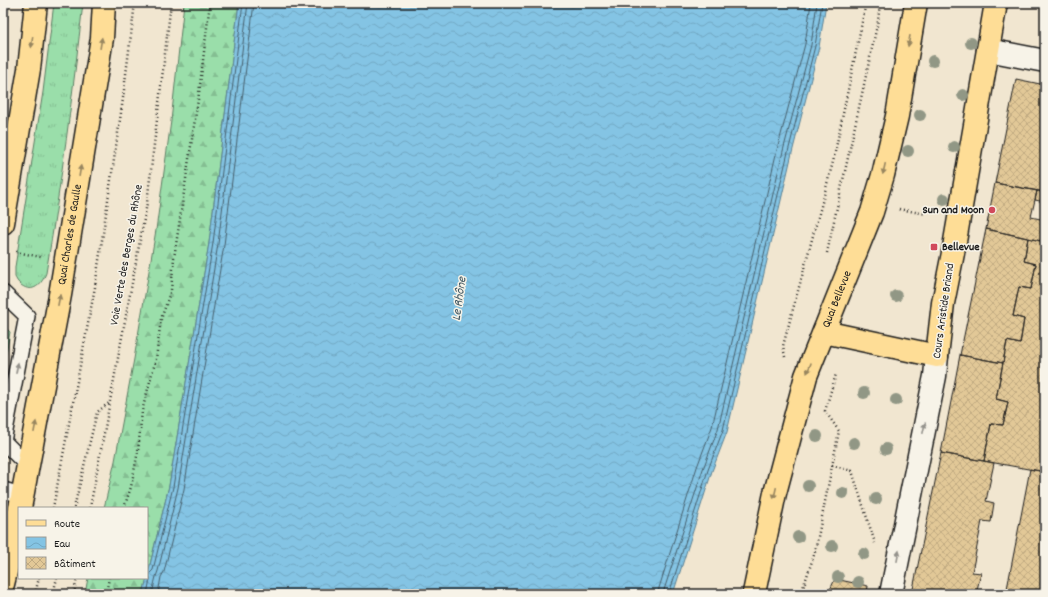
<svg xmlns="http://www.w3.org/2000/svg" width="1048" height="597" viewBox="0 0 1048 597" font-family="Dekko,sans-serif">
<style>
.grass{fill:url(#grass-tufts);stroke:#5b7d63}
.forest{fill:url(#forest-firs);stroke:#5b7d63}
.water{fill:url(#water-waves);stroke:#5a8194}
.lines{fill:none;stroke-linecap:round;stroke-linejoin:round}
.shore{stroke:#465f6c;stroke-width:1}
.building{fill:url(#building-cross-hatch);stroke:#1c1c1c}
.service-casing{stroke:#1c1c1c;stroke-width:18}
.minor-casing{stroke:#1c1c1c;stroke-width:25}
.secondary-casing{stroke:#1c1c1c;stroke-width:25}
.primary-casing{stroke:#1c1c1c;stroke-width:25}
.trunk-casing{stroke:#1c1c1c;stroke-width:25}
.path{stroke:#1c1c1c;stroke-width:2.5;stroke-dasharray:1 3;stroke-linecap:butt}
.service{stroke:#f7f3e8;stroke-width:15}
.minor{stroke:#f7f3e8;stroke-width:22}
.secondary{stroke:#f7f3e8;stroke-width:22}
.primary{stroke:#fedd96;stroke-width:22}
.trunk{stroke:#fedd96;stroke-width:22}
.tree{fill:#919785}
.oneway{fill:#98865f}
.oneway2{fill:#94928c}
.poi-dot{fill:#d1495b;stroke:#f7f3e8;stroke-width:1.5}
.labels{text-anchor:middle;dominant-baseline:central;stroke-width:3;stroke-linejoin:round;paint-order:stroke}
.poi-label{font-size:12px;font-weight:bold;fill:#1c1c1c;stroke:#f7f3e8;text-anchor:end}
.street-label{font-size:12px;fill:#1c1c1c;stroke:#f7f3e8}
.water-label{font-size:13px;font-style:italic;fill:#405762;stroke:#f7f3e8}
</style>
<defs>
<pattern id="grass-tufts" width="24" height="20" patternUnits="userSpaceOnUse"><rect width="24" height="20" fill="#9adeaa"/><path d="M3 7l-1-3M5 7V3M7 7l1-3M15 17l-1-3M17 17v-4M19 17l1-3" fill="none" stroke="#84be92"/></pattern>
<pattern id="forest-firs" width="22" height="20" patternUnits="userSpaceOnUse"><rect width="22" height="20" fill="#9adeaa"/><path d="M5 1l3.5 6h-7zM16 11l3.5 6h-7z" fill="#84be92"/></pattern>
<pattern id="water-waves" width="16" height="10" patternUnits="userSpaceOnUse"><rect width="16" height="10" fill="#84c4e4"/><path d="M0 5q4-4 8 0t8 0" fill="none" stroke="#71a8c3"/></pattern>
<pattern id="building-cross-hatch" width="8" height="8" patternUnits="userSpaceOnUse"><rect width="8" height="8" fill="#e2c897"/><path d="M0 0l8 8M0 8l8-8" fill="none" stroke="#c1ab82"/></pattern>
</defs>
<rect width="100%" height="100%" fill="#f1e6d0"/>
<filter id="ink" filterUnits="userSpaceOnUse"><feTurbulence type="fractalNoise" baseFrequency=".025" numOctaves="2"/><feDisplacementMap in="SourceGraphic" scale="8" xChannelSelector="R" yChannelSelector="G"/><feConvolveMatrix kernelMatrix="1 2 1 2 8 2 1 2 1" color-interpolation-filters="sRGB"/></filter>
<g filter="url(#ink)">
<path class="grass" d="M54,3H83C73,93 61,184 46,273C42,284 33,294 21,285C18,283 16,279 15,277V267L43,92Z
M7,329L10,332L3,369V330Z"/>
<path class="forest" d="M3,3H9L3,49Z
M184,3H239L209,243L169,486L147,577V508H104L115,461L134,359L156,230L171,121Z
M88,578H147L143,594H85Z"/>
<path class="water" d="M239,3H826L819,47L792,153L727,432L712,471L673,594H143L169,486L209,243Z"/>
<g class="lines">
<path class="shore" d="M147,594L150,579L149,574L153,570L173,487L213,243L243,3
M152,594C154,586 155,578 158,571L178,488L218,244L248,3
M158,594L161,577L164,572L184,489L224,245L254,3
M658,594L659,588L697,467L712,427L777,150L805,44L811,3
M664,594V590L703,469L718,429L783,151L811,45L817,3
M669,594L708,470L723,430L788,152L815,46L822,3"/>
</g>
<path class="building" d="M1016,79L1045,85V95L1042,112L1045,113V192L995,183Z
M1045,95V113L1042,112Z
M995,183L1037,191L1031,217L1045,220V244L1042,243L1041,241L986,229Z
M1037,191L1045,192V202L1035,200Z
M986,229L1028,238L1024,261L1036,264L1031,289L1019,287L1013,316L1024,319L1020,344L1007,341L1003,363L960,355Z
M1028,238L1041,241L1042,243L1045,244V472L984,461L991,424L1003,425L1008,402L996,399L1007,341L1020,344L1024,319L1013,316L1019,287L1031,289L1036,264L1024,261Z
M960,355L1003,363L996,399L1008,402L1003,425L991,424L984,461L941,453Z
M941,453L994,463L986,501L994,503L991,522L982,521L972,572L981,573L976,594H912Z
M1030,469L1045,472V594H1006Z
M835,579L868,586L867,594H828Z"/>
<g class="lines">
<g class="service-casing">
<path id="service" d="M3,293L27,316L3,441L28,466
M3,490L22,495"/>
</g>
<g class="minor-casing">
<path id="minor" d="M988,50L1045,61"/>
</g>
<g class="secondary-casing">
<path id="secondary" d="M891,594L935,376L937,356"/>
</g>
<g class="primary-casing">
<g id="primary">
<path d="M3,223L29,69L36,3"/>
<path d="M824,332L937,356L943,303L953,253L996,3"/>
<path id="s1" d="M20,508L60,295L102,38L104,3"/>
<path d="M3,584L14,539L19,511"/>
<path id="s2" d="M754,593L775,493L806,376L872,212L883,175L897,116L916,3"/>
</g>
</g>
<g class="trunk-casing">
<path id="trunk" d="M754,594V593"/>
</g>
<path class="path" d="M899,209L926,214
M16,252L41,257
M827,253L878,21L880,3
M785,357L783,346L833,162L866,3
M832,465L852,471L875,543
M53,508L95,287L122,106L135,3
M74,508L97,412L109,403
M90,508L147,203L171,3
M124,508L131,487L138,451L142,411L156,359L161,319L171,290L174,258L199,93L210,3
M35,594L39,578
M53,594L57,578
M74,594L77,578
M106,594L109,578
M801,594L815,552L839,431L825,411L836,374"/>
<use href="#service" class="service"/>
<use href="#minor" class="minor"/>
<use href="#secondary" class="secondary"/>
<use href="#primary" class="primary"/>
<use href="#trunk" class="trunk"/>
</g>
<g class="tree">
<circle cx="971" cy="43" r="6"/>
<circle cx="933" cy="61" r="6"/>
<circle cx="963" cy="95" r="6"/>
<circle cx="920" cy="115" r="6"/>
<circle cx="954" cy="147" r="6"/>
<circle cx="908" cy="151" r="6"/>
<circle cx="944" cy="199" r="6"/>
<circle cx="896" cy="296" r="6"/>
<circle cx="864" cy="393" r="6"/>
<circle cx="896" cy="400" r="6"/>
<circle cx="817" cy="436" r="6"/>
<circle cx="854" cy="443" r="6"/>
<circle cx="886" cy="449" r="6"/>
<circle cx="808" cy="486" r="6"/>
<circle cx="843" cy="493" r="6"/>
<circle cx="876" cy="499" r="6"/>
<circle cx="798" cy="537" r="6"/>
<circle cx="832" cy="546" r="6"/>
<circle cx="864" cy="554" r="6"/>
<circle cx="838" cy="577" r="6"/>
<circle cx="858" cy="582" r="6"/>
</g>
<defs><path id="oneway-solid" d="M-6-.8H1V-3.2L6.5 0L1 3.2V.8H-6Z"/></defs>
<g class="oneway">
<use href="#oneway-solid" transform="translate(909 41) rotate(100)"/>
<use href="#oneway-solid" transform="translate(32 42) rotate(97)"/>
<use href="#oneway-solid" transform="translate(101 43) rotate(-81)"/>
<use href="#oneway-solid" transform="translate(884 169) rotate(103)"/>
<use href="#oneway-solid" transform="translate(80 171) rotate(-81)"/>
<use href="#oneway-solid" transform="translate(59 300) rotate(-79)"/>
<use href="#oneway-solid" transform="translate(809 368) rotate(112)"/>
<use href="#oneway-solid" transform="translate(35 427) rotate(-79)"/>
<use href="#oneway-solid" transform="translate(775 493) rotate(103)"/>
</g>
<g class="oneway2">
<use href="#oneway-solid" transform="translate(17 368) rotate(-79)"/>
<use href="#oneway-solid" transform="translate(924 428) rotate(-78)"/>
<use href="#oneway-solid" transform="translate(898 556) rotate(-79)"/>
</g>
</g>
<g class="poi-dot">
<circle cx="992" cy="210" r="4"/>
<rect x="930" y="243" width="8" height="8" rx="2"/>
</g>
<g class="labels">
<g class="poi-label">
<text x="984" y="210">Sun and Moon</text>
<text x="942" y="247" text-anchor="start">Bellevue</text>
</g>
<g class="street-label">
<text stroke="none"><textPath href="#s1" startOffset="278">Quai Charles de Gaulle</textPath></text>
<text transform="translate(127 255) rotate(-80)">Voie Verte des Berges du Rhône</text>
<text stroke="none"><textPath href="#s2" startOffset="306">Quai Bellevue</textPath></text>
<text transform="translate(944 311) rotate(-82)">Cours Aristide Briand</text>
</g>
<g class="water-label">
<text transform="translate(460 299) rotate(-82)">Le Rhône</text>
</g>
</g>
<rect width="1048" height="597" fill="none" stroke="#f7f3e8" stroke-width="16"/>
<rect x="8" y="8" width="1032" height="581" fill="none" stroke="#1c1c1c" stroke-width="1.5" filter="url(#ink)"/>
<rect x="18" y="507" width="130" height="72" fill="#f7f3e8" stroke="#9f9d96"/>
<rect x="26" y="520" width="20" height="6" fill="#fedd96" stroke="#9f9d96"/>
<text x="54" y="527" font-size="12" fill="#1c1c1c">Route</text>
<rect x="26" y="537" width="20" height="12" fill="url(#water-waves)" stroke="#9f9d96"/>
<text x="54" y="547" font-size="12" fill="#1c1c1c">Eau</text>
<rect x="26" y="557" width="20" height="12" fill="url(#building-cross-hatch)" stroke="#9f9d96"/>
<text x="54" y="567" font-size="12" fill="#1c1c1c">Bâtiment</text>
</svg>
